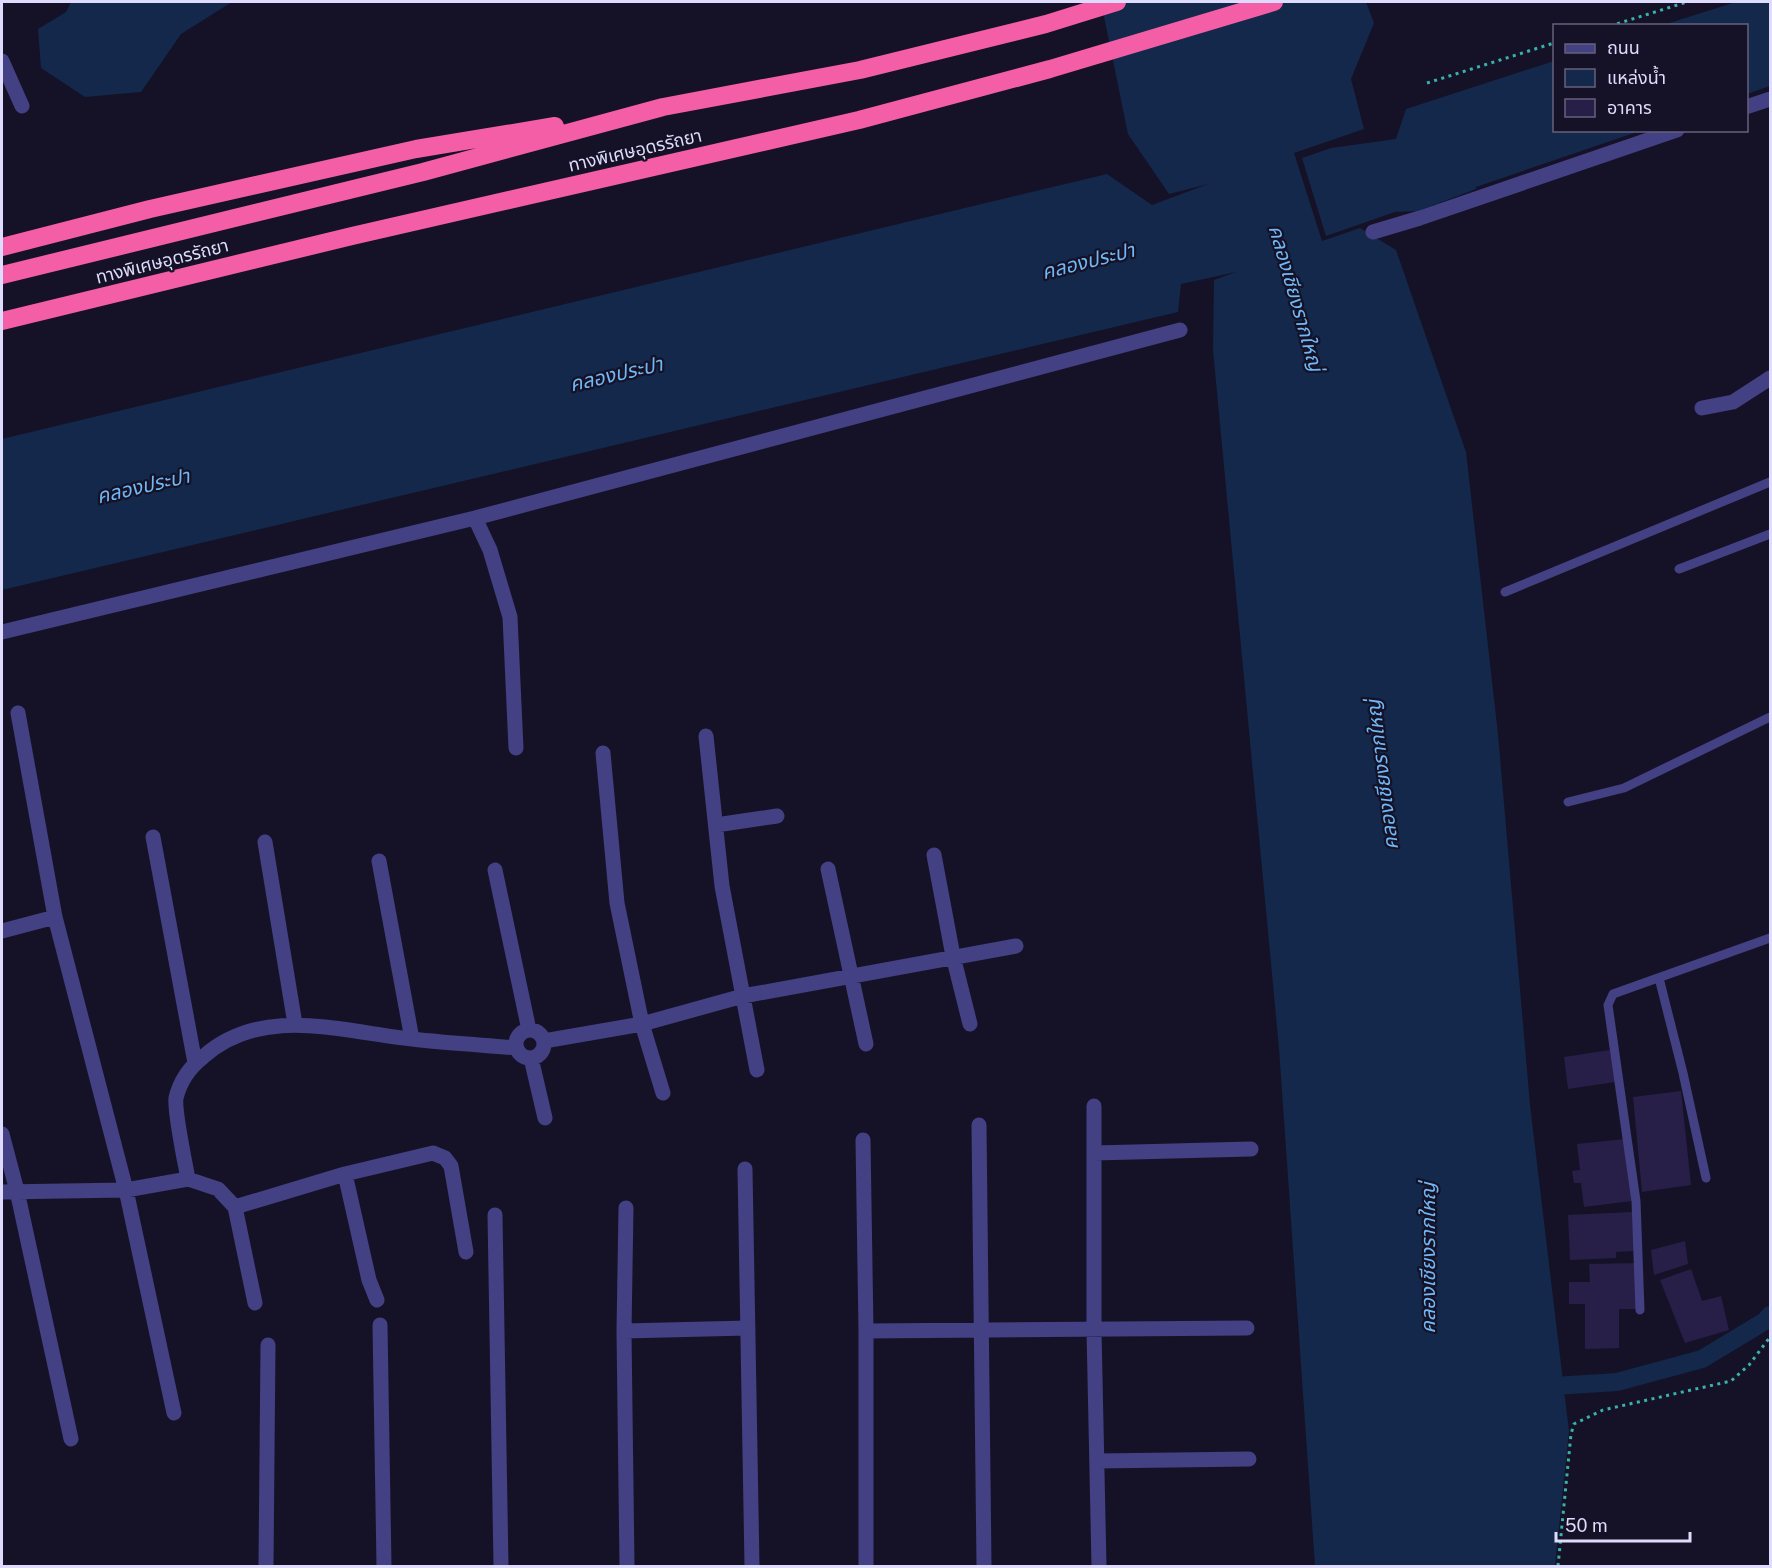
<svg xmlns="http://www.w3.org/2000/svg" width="1772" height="1568" viewBox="0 0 1772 1568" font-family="'Public Sans','Noto Sans Thai',sans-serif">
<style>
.water{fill:#13284a}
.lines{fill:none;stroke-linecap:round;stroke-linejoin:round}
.canal{stroke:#13284a;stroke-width:18}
.building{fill:#271f47}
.path{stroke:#39b2aa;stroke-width:3;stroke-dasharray:3 4.5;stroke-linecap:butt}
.service{stroke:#434083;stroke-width:9}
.minor{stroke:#434083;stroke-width:15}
.motorway{stroke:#f45ea6;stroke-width:18}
.labels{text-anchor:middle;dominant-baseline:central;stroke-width:4.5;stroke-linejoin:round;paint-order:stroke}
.street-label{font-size:18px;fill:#dedbfc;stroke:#151227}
.water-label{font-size:20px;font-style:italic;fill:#70b8f5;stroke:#151227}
</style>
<rect width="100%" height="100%" fill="#151227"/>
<path class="water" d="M71,2H232L181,34L141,92L85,97L41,68L38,29L66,12Z
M1101,2H1366L1374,23L1351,79L1364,129L1294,153L1322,241L1360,228L1396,250L1466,452L1498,734L1530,1105L1569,1431L1555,1566H1315L1279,1048L1213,350L1214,280L1236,272L1181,284L1178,312L2,590V439L1107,174L1152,205L1208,184L1169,194L1128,134Z
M1736,2H1770V86L1747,94L1746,26L1663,25Z
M1554,61V130L1640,131L1476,187V189L1418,211L1395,212L1326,236L1302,158L1331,148L1396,139L1406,109Z"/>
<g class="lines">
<path class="canal" d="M1539,1387L1617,1382L1702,1359L1765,1321L1770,1315"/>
</g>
<path class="building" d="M1610,1050L1615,1082L1568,1089L1564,1057Z
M1681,1091L1691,1185L1642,1192L1633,1097Z
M1625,1139L1632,1201L1584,1207L1581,1183H1574L1572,1171L1580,1170L1577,1144Z
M1632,1212L1634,1251L1616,1252V1258L1570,1260L1568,1215Z
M1685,1241L1688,1264L1654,1275L1651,1250Z
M1637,1263V1309H1619V1348L1585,1349V1304H1569V1282H1590L1589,1264Z
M1691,1269L1702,1301L1721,1296L1729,1330L1685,1343L1660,1280Z"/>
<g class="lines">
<path class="path" d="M1610,26L1687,2
M1427,83L1554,43
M1558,1566L1571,1434L1574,1424L1603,1410L1731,1381L1749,1365L1770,1337"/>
<path class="service" d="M1679,569L1770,534
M1505,592L1770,482
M1568,802L1624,788L1770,717
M1659,978L1683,1073L1706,1178
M1640,1310L1636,1201L1608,1005L1613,994L1770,938"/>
<path class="minor" d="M2,61L22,106
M1746,107L1770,99
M1373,232L1420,218L1677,130
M1702,408L1733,402L1770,378
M475,518L490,550L510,617L516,748
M2,632L475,518L1180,330
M18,713L55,917L126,1190L174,1413
M706,736L722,886L757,1070
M603,753L617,903L642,1024L663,1093
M716,825L777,816
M153,837L195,1063
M265,842L295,1024
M934,855L953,956L970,1024
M379,861L412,1039
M828,869L866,1044
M495,870L529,1030
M2,931L55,917
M516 1044a14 14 0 1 1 28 0a14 14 0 1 1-28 0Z
M544,1041L642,1024L743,996L1016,946
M531,1058L545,1118
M1094,1106V1330L1099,1566
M979,1125L984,1566
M2,1134L17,1191L71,1439
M863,1140L866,1331V1566
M1094,1153L1251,1149
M745,1169L752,1566
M188,1179L218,1189L235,1207L255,1303
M2,1192L126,1190L188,1179C185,1162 174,1111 176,1098C180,1081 189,1068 203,1057C262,1004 342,1032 412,1039C447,1043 482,1045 517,1048
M235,1207L345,1174
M626,1208L624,1331L627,1566
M495,1215L501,1566
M377,1300L369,1280L345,1174L433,1153L445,1158L451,1166L466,1252
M380,1325L384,1566
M624,1331L748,1328
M866,1331L1247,1328
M1097,1461L1249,1459
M266,1566L268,1345"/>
<path class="motorway" d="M2,247L150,209L416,149L555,126
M2,275L423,172L663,107L860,70L1046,24L1117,2
M2,321L352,236L859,120L1050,69L1274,2"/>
</g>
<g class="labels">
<g class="street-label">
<text transform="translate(635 150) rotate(-13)">ทางพิเศษอุดรรัถยา</text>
<text transform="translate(162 261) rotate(-14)">ทางพิเศษอุดรรัถยา</text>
</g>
<g class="water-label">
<text transform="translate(1088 261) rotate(-14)">คลองประปา</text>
<text transform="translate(1296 298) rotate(74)">คลองเชียงรากใหญ่</text>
<text transform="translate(616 374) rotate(-13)">คลองประปา</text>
<text transform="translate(143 486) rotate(-13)">คลองประปา</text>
<text transform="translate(1382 775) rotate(-97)">คลองเชียงรากใหญ่</text>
<text transform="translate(1428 1258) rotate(-90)">คลองเชียงรากใหญ่</text>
</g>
</g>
<rect width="1772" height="1568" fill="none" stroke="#dedbfc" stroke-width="6"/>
<rect x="1553" y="24" width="195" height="108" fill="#151227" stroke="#65627c" stroke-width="1.5"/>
<rect x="1565" y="44" width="30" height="9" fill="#434083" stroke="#65627c" stroke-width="1.5"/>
<text x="1607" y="54" font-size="18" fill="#dedbfc">ถนน</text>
<rect x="1565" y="69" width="30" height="18" fill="#13284a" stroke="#65627c" stroke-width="1.5"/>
<text x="1607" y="84" font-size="18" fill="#dedbfc">แหล่งน้ำ</text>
<rect x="1565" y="99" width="30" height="18" fill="#271f47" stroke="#65627c" stroke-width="1.5"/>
<text x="1607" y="114" font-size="18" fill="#dedbfc">อาคาร</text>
<path d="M1556 1532v9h134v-9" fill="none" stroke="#dedbfc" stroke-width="3"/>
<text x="1565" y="1532" font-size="18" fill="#dedbfc" stroke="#151227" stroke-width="4.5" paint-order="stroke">50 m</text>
</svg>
